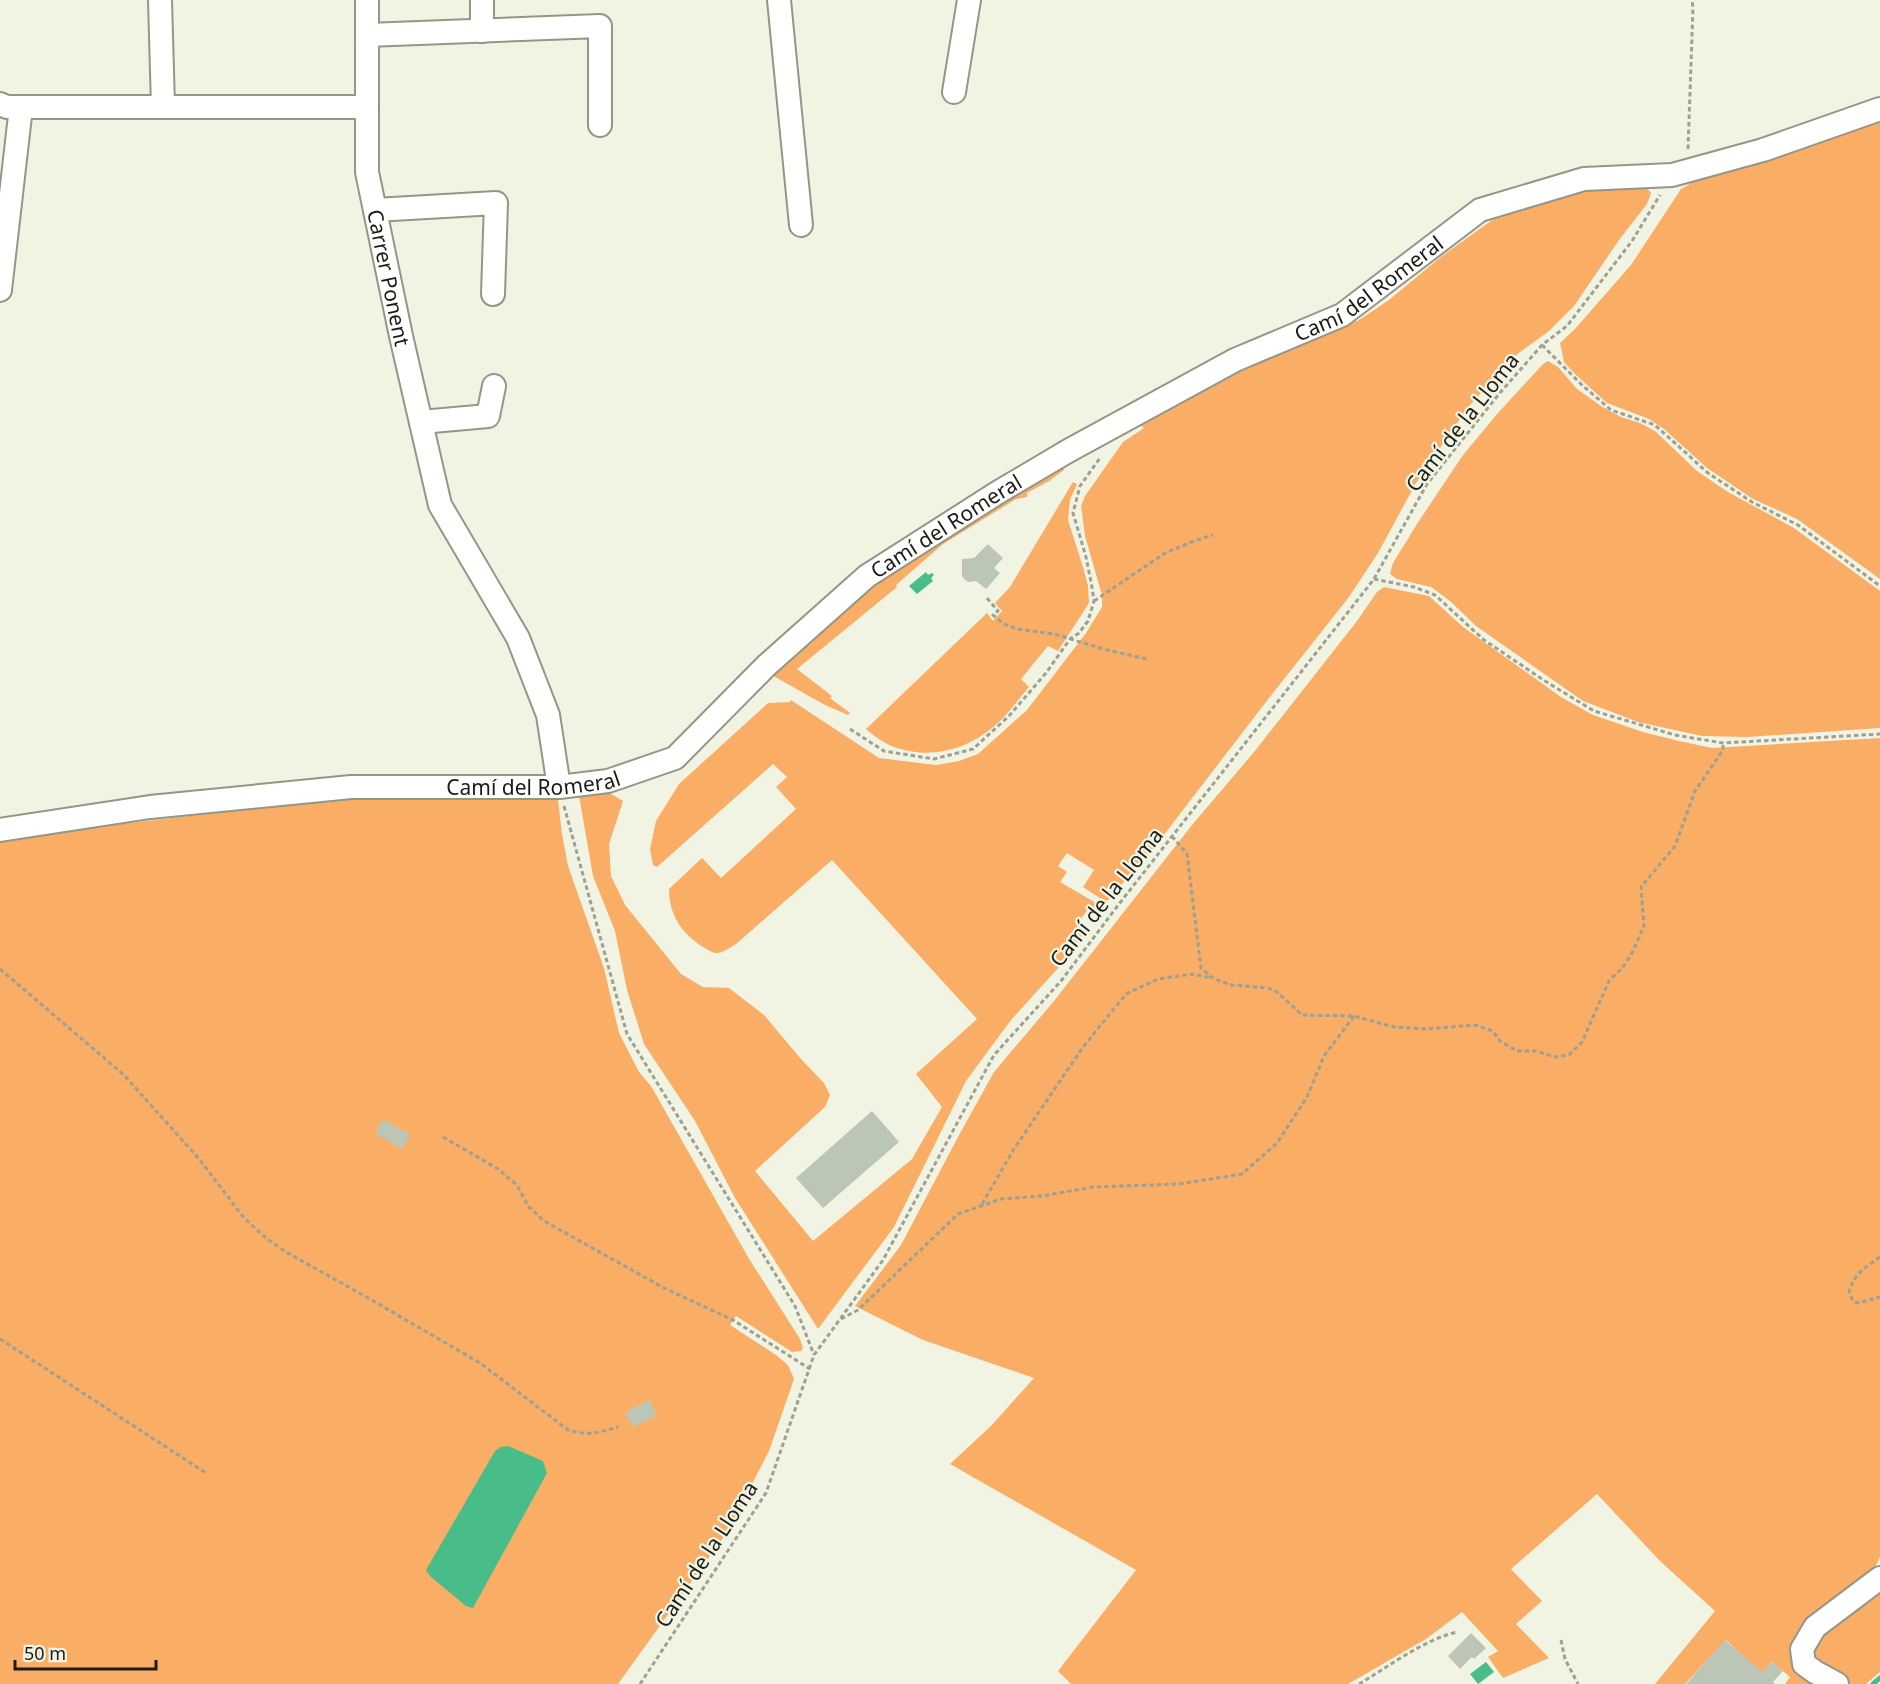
<svg xmlns="http://www.w3.org/2000/svg" width="1880" height="1684" viewBox="0 0 1880 1684" font-family="'Noto Sans',sans-serif">
<style>
.green{fill:#f9ad65}
.water{fill:#48bc89}
.lines{fill:none;stroke-linecap:round;stroke-linejoin:round}
.stream{stroke:#48bc89;stroke-width:5}
.building{fill:#bbc6b7}
.minor-casing{stroke:#949686;stroke-width:26}
.path{stroke:#9ea093;stroke-width:3;stroke-dasharray:4.5 3;stroke-linecap:butt}
.minor{stroke:#fff;stroke-width:22}
.labels{text-anchor:middle;dominant-baseline:central;stroke-width:4.5;stroke-linejoin:round;paint-order:stroke}
.street-label{font-size:21px;fill:#1b1c15;stroke:#f2f4e3}
</style>
<rect width="100%" height="100%" fill="#f2f4e3"/>
<path class="green" d="M1880,119V579L1797,519L1753,499L1707,468L1664,429L1649,419L1607,403L1576,375L1564,362L1560,343L1574,330L1631,265L1681,189L1698,179L1815,145Z
M1642,182L1651,193L1647,204L1619,240L1574,306L1549,331L1516,355L1469,406L1416,483L1378,553L1349,597L1269,698L1153,849L1106,902L1083,887L1094,870L1067,853L1058,866L1067,872L1060,882L1103,907L1098,914L1088,909L1079,922L1088,928L1059,967L1011,1020L966,1081L894,1227L818,1329L735,1198L695,1121L644,1044L627,990L615,931L593,876L579,796L608,792L623,801L609,844L611,876L625,905L681,974L703,987L729,988L764,1015L801,1059L824,1083L830,1095L825,1107L755,1171L813,1241L912,1159L942,1107L916,1074L977,1019L832,860L736,944C730,948 723,953 715,953C711,952 707,949 703,947C682,934 669,915 669,889L702,858L721,878L796,809L776,787L787,777L773,764L657,867L653,865L650,849L656,821L679,784L768,703L790,702L791,700L879,758L936,765L959,761L978,754L1027,710L1086,633L1102,607V595L1085,536L1081,506L1085,496L1123,442L1144,428L1139,424L1213,384L1296,346L1359,320L1389,300L1442,256L1495,218L1568,193Z
M1548,361L1558,367L1577,389L1601,406L1621,417L1640,423L1655,431L1697,471L1728,492L1794,528L1880,591V728L1747,737L1702,736L1638,722L1583,701L1476,626L1450,601L1431,587L1397,579L1390,574L1393,563L1417,524L1463,455L1498,413L1543,364Z
M1063,468L1064,470L1049,481L1027,493V497L1016,499L943,544L896,585L897,587L797,669L832,696L830,698L850,713L848,715L825,705L770,674L887,571Z
M1073,482L1077,484L1070,500L1068,520L1083,567L1088,586L1089,603L1058,651L1048,646L1021,679L1029,687C1017,701 1006,717 992,728C965,750 931,759 897,748C886,745 874,736 866,729L987,613L993,621L1002,611L995,603L1010,587Z
M1384,587L1429,596L1463,627L1561,697L1593,715L1643,732L1679,741L1712,748L1880,738V1557L1871,1576L1797,1644L1823,1684H1785L1790,1677L1772,1662L1751,1684L1743,1656L1726,1640L1685,1684H1655L1715,1611L1660,1561L1597,1494L1511,1569L1542,1601L1516,1624L1549,1658L1503,1678L1488,1657L1498,1651L1462,1612L1426,1639L1348,1684H1071L1058,1671L1136,1570L950,1464L991,1426L1034,1378L923,1340L855,1306L901,1245L958,1137L994,1072L1054,1001L1192,825L1254,752L1357,621L1377,592Z
M415,793H554L558,800L562,834L568,866L604,968L619,1033L639,1072L651,1086L748,1257L800,1339L803,1348L801,1351L792,1352L736,1316L730,1325L776,1355L788,1365L794,1379L769,1451L728,1531L618,1684H0V841H5L0,838L336,799Z
M1880,1584V1672L1866,1684H1846L1816,1665L1811,1652L1814,1639Z"/>
<path class="water" d="M926,572L928,575L932,573L934,575L931,578L933,581L917,594L909,586Z
M508,1446L543,1461L547,1473L473,1608L466,1606L430,1576L426,1570L495,1451L501,1447Z
M1486,1662L1494,1672L1478,1684L1470,1674Z"/>
<g class="lines">
<path class="stream" d="M1873,1684L1880,1678"/>
</g>
<path class="building" d="M988,544L1003,558L994,568L1000,573L986,589L976,581L968,582L964,579L962,576V559L974,558Z
M872,1111L899,1142L823,1208L796,1178Z
M383,1119L410,1135L402,1149L375,1133Z
M649,1400L657,1415L633,1427L625,1412Z
M1471,1633L1486,1648L1474,1659L1472,1657L1460,1669L1448,1656Z
M1725,1640L1762,1672L1772,1662L1783,1671L1773,1682L1775,1684H1686Z"/>
<g class="lines">
<g class="minor-casing">
<g id="minor">
<path d="M160,0L163,107"/>
<path id="s1" d="M367,0V172L401,336L440,505L518,638L548,715L559,787"/>
<path d="M482,0V31"/>
<path d="M779,0L801,225"/>
<path d="M367,35L600,26V125"/>
<path d="M954,92L969,0"/>
<path d="M0,104L7,107H367"/>
<path d="M375,210L496,203L493,294"/>
<path d="M0,290L21,107"/>
<path d="M421,422L488,416L494,386"/>
<path id="s2" d="M0,830L150,807L351,787H559L608,781L675,758L767,665L867,576L997,493L1068,451L1235,360L1342,315L1480,210L1584,179L1672,175L1763,150L1880,109"/>
<path d="M1837,1684L1815,1672L1804,1664L1802,1649L1815,1627L1880,1578"/>
</g>
</g>
<path class="path" d="M1688,149L1693,8L1692,0
M1542,345L1582,385L1611,410L1655,425L1708,473L1752,502L1798,525L1880,586
M1374,579L1414,587L1435,595L1484,640L1545,681L1594,711L1675,735L1723,743L1880,734
M987,598L998,611L993,615L1004,624L1017,629L1054,634L1107,650L1147,659
M1094,601L1165,553L1194,541L1213,535
M850,729L884,751L934,759L973,749L1009,716L1046,673L1070,639L1079,633L1088,621L1094,601L1092,587L1086,557L1073,513L1080,486L1100,458
M564,806L627,1034L795,1306L814,1355
M1172,836L1187,854L1201,968L1214,979L1232,985L1268,988L1277,992L1302,1015L1354,1016L1394,1027L1427,1029L1475,1025L1493,1031L1500,1041L1517,1051H1536L1555,1057L1569,1055L1582,1042L1609,981L1623,967L1632,953L1644,926L1641,887L1675,846L1695,791L1723,750V743
M0,969L124,1075L200,1160L244,1218L267,1239L286,1252L370,1299L480,1363L568,1430C589,1436 597,1433 618,1427
M443,1137L498,1169L517,1185L528,1206L544,1221L664,1288L733,1320L810,1369
M982,1204L1014,1149L1083,1047L1126,994L1158,979L1193,974L1211,978
M1880,1257C1865,1268 1854,1273 1849,1292L1853,1301L1858,1303L1880,1297
M841,1319L858,1310L958,1214L1001,1199L1042,1196L1093,1187L1179,1184L1242,1174L1277,1143L1307,1097L1324,1056L1354,1016
M0,1339L206,1473
M1561,1640L1565,1659L1578,1684
M640,1684L766,1493L814,1355L883,1260L994,1055L1061,981L1119,904L1374,579L1427,484L1499,394L1542,345L1567,326L1632,241L1660,195
M1359,1684C1388,1667 1426,1638 1458,1632"/>
<use href="#minor" class="minor"/>
</g>
<g class="labels">
<g class="street-label">
<text stroke="none"><textPath href="#s1" startOffset="280">Carrer Ponent</textPath></text>
<text stroke="none"><textPath href="#s2" startOffset="1526">Camí del Romeral</textPath></text>
<text transform="translate(1462 422) rotate(-52)">Camí de la Lloma</text>
<text stroke="none"><textPath href="#s2" startOffset="1040">Camí del Romeral</textPath></text>
<text stroke="none"><textPath href="#s2" startOffset="536">Camí del Romeral</textPath></text>
<text transform="translate(1106 897) rotate(-52)">Camí de la Lloma</text>
<text transform="translate(706 1554) rotate(-57)">Camí de la Lloma</text>
</g>
</g>
<path d="M15 1660v9h141v-9" fill="none" stroke="#1b1c15" stroke-width="3"/>
<text x="24" y="1660" font-size="18" fill="#1b1c15" stroke="#f2f4e3" stroke-width="4.5" paint-order="stroke">50 m</text>
</svg>
